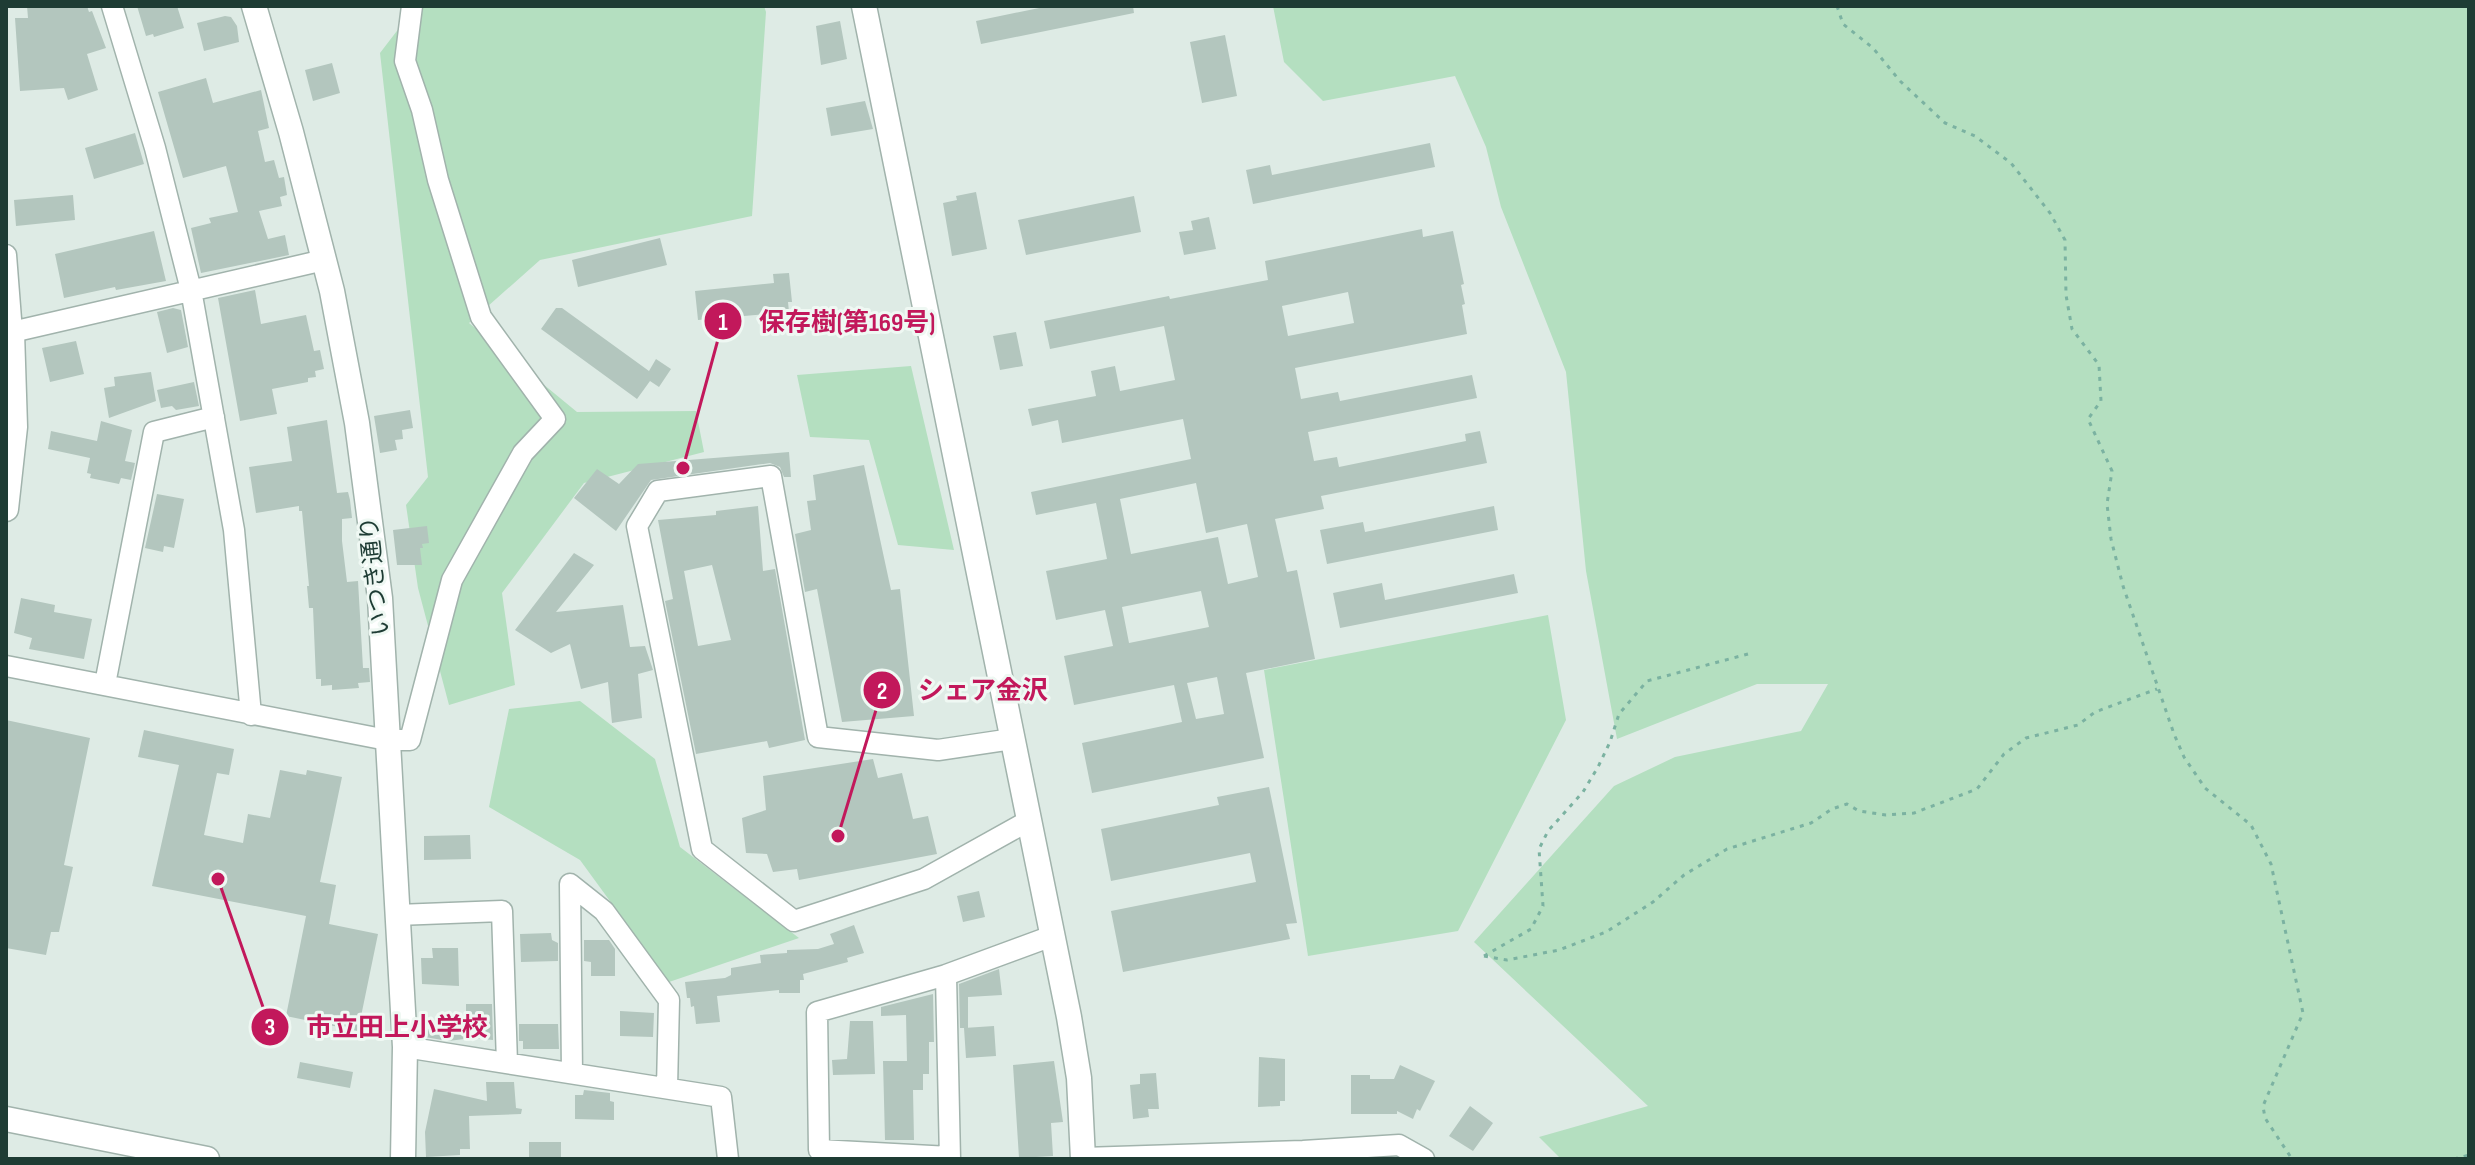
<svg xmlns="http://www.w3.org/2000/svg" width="2475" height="1165" viewBox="0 0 2475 1165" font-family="'Sofia Sans Condensed','Noto Sans JP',sans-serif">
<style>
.green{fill:#b4dfc0}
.building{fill:#b3c6be;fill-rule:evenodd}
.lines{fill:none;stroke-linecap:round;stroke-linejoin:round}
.minor-casing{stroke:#a1b3ac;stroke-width:23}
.tertiary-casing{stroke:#a1b3ac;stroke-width:27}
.path{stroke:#7bb2a1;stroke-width:3;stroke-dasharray:4 6;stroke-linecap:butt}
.minor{stroke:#fff;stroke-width:20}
.tertiary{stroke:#fff;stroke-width:24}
.labels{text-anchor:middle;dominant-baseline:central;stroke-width:6;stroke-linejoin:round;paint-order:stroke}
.street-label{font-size:24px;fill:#1e3c34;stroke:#eff8f3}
.leader{fill:none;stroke:#c2185b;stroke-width:3}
.callout-dot{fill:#c2185b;stroke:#eff8f3;stroke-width:3}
.mark-label{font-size:24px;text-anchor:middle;font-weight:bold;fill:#fff}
.callout-label{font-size:26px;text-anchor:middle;font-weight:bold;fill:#c2185b;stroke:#eff8f3;stroke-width:6;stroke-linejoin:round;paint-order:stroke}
</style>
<rect width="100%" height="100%" fill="#deebe5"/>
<path class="green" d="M416,6H764L766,12L752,216L540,260L469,323L577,412L696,411L704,452L584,483L502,593L515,685L449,705L418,588L406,505L428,477L380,53Z
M1273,6H2469V1159H1561L1539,1137L1648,1106L1474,942L1614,786L1675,757L1801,731L1828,684H1757L1617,739L1586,571L1566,372L1501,207L1486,147L1455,76L1323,101L1284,62Z
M911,366L954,550L898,545L869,440L810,437L797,375Z
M1548,615L1566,720L1458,931L1308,956L1264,670Z
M580,701L655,759L680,847L799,938L669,982L580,860L489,807L509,709Z"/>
<path class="building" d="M27,6H87L89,12L92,11L106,48L87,54L98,90L68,100L64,88L20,91L15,18H28Z
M137,6H177L184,28L154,37L153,34L146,36Z
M1049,6H1133L1134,13L981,44L976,21Z
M225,16L231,17L237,26L239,42L204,51L197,23Z
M840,21L847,59L821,65L816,26Z
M1225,35L1237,96L1202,103L1190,42Z
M332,63L340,93L313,101L305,70Z
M206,78L213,103L261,90L269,128L258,131L265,162L274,160L279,178L284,177L287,195L280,197L282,206L259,211L268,239L285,235L289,255L201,273L191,228L211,223L209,218L238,212L226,166L183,178L158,92Z
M865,101L873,129L831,136L826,108Z
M135,133L144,164L94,179L85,148Z
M1430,143L1435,167L1253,204L1246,170L1270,165L1272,175Z
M976,192L987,249L952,256L943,203L957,200L956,196Z
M73,195L75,220L16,226L14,200Z
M1134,196L1141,232L1026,255L1018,220Z
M1209,217L1216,249L1184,255L1179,232L1193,230L1191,221Z
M1422,229L1423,237L1453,231L1464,284L1461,285L1465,304L1462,305L1467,334L1295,368L1301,399L1338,392L1340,401L1472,375L1477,398L1308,432L1314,461L1337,457L1339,467L1466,441L1465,434L1480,431L1487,463L1321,496L1324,509L1275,519L1287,572L1297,570L1315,659L1246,673L1264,758L1092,793L1082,743L1182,722L1174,685L1074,705L1064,656L1113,646L1105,610L1056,620L1046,571L1107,559L1096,503L1036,515L1031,492L1191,459L1183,419L1062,443L1058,420L1032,426L1028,409L1096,396L1091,371L1115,366L1120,391L1175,380L1164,326L1050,349L1044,321L1169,296L1170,299L1268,280L1265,261ZM1348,292L1354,323L1288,336L1282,306ZM1196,483L1206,533L1247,524L1258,577L1228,584L1218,537L1131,554L1120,499ZM1201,591L1209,627L1129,643L1122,607ZM1217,677L1224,714L1196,719L1187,683Z
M154,231L166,281L116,290L115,287L64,298L55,254Z
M660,238L667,265L578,287L572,260Z
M789,273L792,302H788L789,312L698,320L695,291L774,283L773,274Z
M255,290L261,324L306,315L314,351L320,350L324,369L315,371L316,377L308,378V382L272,389L277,414L240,421L218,298Z
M173,308L181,310L188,347L167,353L157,312Z
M556,308H562L649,371L656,359L671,369L659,387L650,381L637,399L541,329Z
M1016,332L1023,366L1000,370L993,336Z
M76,341L84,374L50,382L42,348Z
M151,372L156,401L109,418L104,388L115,386L114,377Z
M194,382L199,406L176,410L172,406L161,408L157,390Z
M410,410L413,428L402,430L403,439L395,440L397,450L380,453L374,416Z
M327,420L337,493L348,492L350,500L352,518L342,519V541L347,582L358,581L363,668H369L370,682L358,683L359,688L332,690V685L321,686V679H316L313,608H309L307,586H309L302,511H299V506L256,513L249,467L292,461L287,427Z
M101,421L132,430L125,461L135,463L131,480L121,478L119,484L90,478L91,474L87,473L90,458L48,449L51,431L97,441Z
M789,452L791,477H784L780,467L770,463L651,480L616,531L574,498L597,469L619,484L638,464Z
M864,465L891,590L900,589L914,716L842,722L817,589L805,592L795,534L811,530L807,501L816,500L813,475Z
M157,494L184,499L174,548L164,546L163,552L145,548Z
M758,506L763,571L775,569L805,740L769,748L767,741L696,754L665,601L673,599L658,520L716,515V511ZM712,565L731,640L698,646L684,571Z
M1494,506L1498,530L1327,564L1320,530L1363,522L1365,532Z
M427,526L429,543L422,544L423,548H420L422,565H397L393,530Z
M574,553L594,565L556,612L623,605L630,647L645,646L653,670L638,674L642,718L612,723L608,682L581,689L570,644L551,653L515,630Z
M1514,574L1518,593L1340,628L1333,593L1382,583L1385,600Z
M21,598L55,605L54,612L92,619L84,659L29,649L32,638L14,633Z
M6,720L90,738L64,865L73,867L59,932H51L46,955L6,948Z
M144,730L234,749L229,775L217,773L204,835L243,843L248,814L270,818L280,770L306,775L307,770L342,777L320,882L336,885L329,924L378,934L358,1031L286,1016L306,916L152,886L179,765L138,757Z
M873,759L878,778L902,773L913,819L928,816L937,854L799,880L797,869L773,872L767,854L746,853L742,818L766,810L763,776Z
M1269,787L1297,923L1286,924L1290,939L1123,972L1111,911L1256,882L1250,853L1111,881L1101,829L1219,805L1217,797Z
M470,835L471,859L424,860V836Z
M979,891L985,917L963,922L957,896Z
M854,925L864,953L847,958L848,962L803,974L804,980H800V993H779V990L717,996L720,1022L696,1024L694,1006L691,1007L690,998H687L685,982L725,978L731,975V968L761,963L760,955L787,953V950L818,949L834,944L830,934Z
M551,933L552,940L558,943V961L521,962L520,934Z
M584,940H609L615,949V976H591V962L584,961Z
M432,948H458L459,986L422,984L421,958H433Z
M999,969L1002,995L968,997V1028H960L959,984Z
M933,994L934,1042H929V1074H923V1090H913L914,1140H885L883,1061H907L906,1015L881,1016V1007Z
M466,1004H492L493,1040L473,1038L448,1041L419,1036V1029L466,1025Z
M620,1011L654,1013L653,1037L620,1036Z
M850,1021H873L875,1074L833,1075L832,1060L847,1059Z
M519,1024H558L559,1049H523V1041H519Z
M994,1026L996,1056L966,1058L964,1028Z
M1259,1057L1285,1059V1101H1280V1106L1258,1107Z
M1054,1061L1063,1122L1051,1123L1053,1156L1019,1158L1013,1065Z
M300,1062L353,1072L350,1088L297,1078Z
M1400,1065L1435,1081L1420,1111L1417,1109L1413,1119L1397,1111V1114H1351V1075H1370V1079H1394Z
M1156,1073L1159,1109H1148L1149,1117L1133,1119L1130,1085L1140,1084V1074Z
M486,1082H514L516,1108L522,1109L521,1114L469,1116L470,1149H460V1155L426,1157L425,1132L434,1089L487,1101Z
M584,1090L610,1093V1101L614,1102V1120L575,1119V1095H583Z
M1470,1106L1493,1123L1473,1151L1449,1136Z
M529,1142H561V1159H529Z"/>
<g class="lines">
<g class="minor-casing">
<path id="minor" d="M112,6L155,148L191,290L234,530L251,715
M6,255L12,332L324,260
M6,666L387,740H410L452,580L523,453L555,419L481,317L438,180L422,110L405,61L412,6
M105,684L154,432L214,417
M1012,739L938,750L818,737L771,476L658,491L637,526L702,849L794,921L924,879L1028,821
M397,915L502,911L507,1063
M946,975L950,1159
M405,1047L721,1097L728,1159
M572,1073L570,884L604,911L669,1000L667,1088
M950,1157L819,1150L817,1012L946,975L1052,936
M1083,1158L1303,1151L1399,1145L1424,1159"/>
</g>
<g class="tertiary-casing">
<path id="tertiary" d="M254,6L291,132L332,291L357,423L380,598L405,1047L403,1159
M864,6L1069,1017L1079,1078L1083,1159
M6,331L12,332L15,427L6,509
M6,1119L207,1159"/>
</g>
<path class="path" d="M1837,6L1843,24L1873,48L1900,81L1945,123L1975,136L2011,163L2050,213L2065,240L2066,295L2072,329L2099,365L2101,401L2088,419L2112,471L2107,504L2111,539L2123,586L2174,734L2184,757L2205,788L2251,825L2271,864L2303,1013L2263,1106L2265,1118L2292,1159
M1484,956L1507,960L1559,950L1606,932L1653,902L1684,875L1727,849L1811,823L1832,809L1847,804L1859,811L1886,815L1914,813L1977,789L2004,754L2026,738L2078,725L2095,712L2157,689
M1484,956L1531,929L1543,906L1539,849L1548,831L1583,792L1598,767L1610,742L1619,714L1647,681L1748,654
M2454,1159L2469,1155"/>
<use href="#minor" class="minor"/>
<use href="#tertiary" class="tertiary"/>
</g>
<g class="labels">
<g class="street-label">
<text transform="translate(375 576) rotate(-96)">いつき通り</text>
</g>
</g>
<path class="leader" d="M683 468L723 321M838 836L882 690M218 879L270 1027"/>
<g class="callout-dot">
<circle cx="683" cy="468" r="8"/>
<circle cx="838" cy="836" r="8"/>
<circle cx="218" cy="879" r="8"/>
<circle cx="723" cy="321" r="20"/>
<circle cx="882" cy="690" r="20"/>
<circle cx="270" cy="1027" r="20"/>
</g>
<g class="mark-label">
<text x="723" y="330">1</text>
<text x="882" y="699">2</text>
<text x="270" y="1035">3</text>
</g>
<g class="callout-label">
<text x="847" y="331">保存樹(第169号)</text>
<text x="983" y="699">シェア金沢</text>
<text x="397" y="1036">市立田上小学校</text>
</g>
<rect width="2475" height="1165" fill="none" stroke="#1e3c34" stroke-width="16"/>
</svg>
